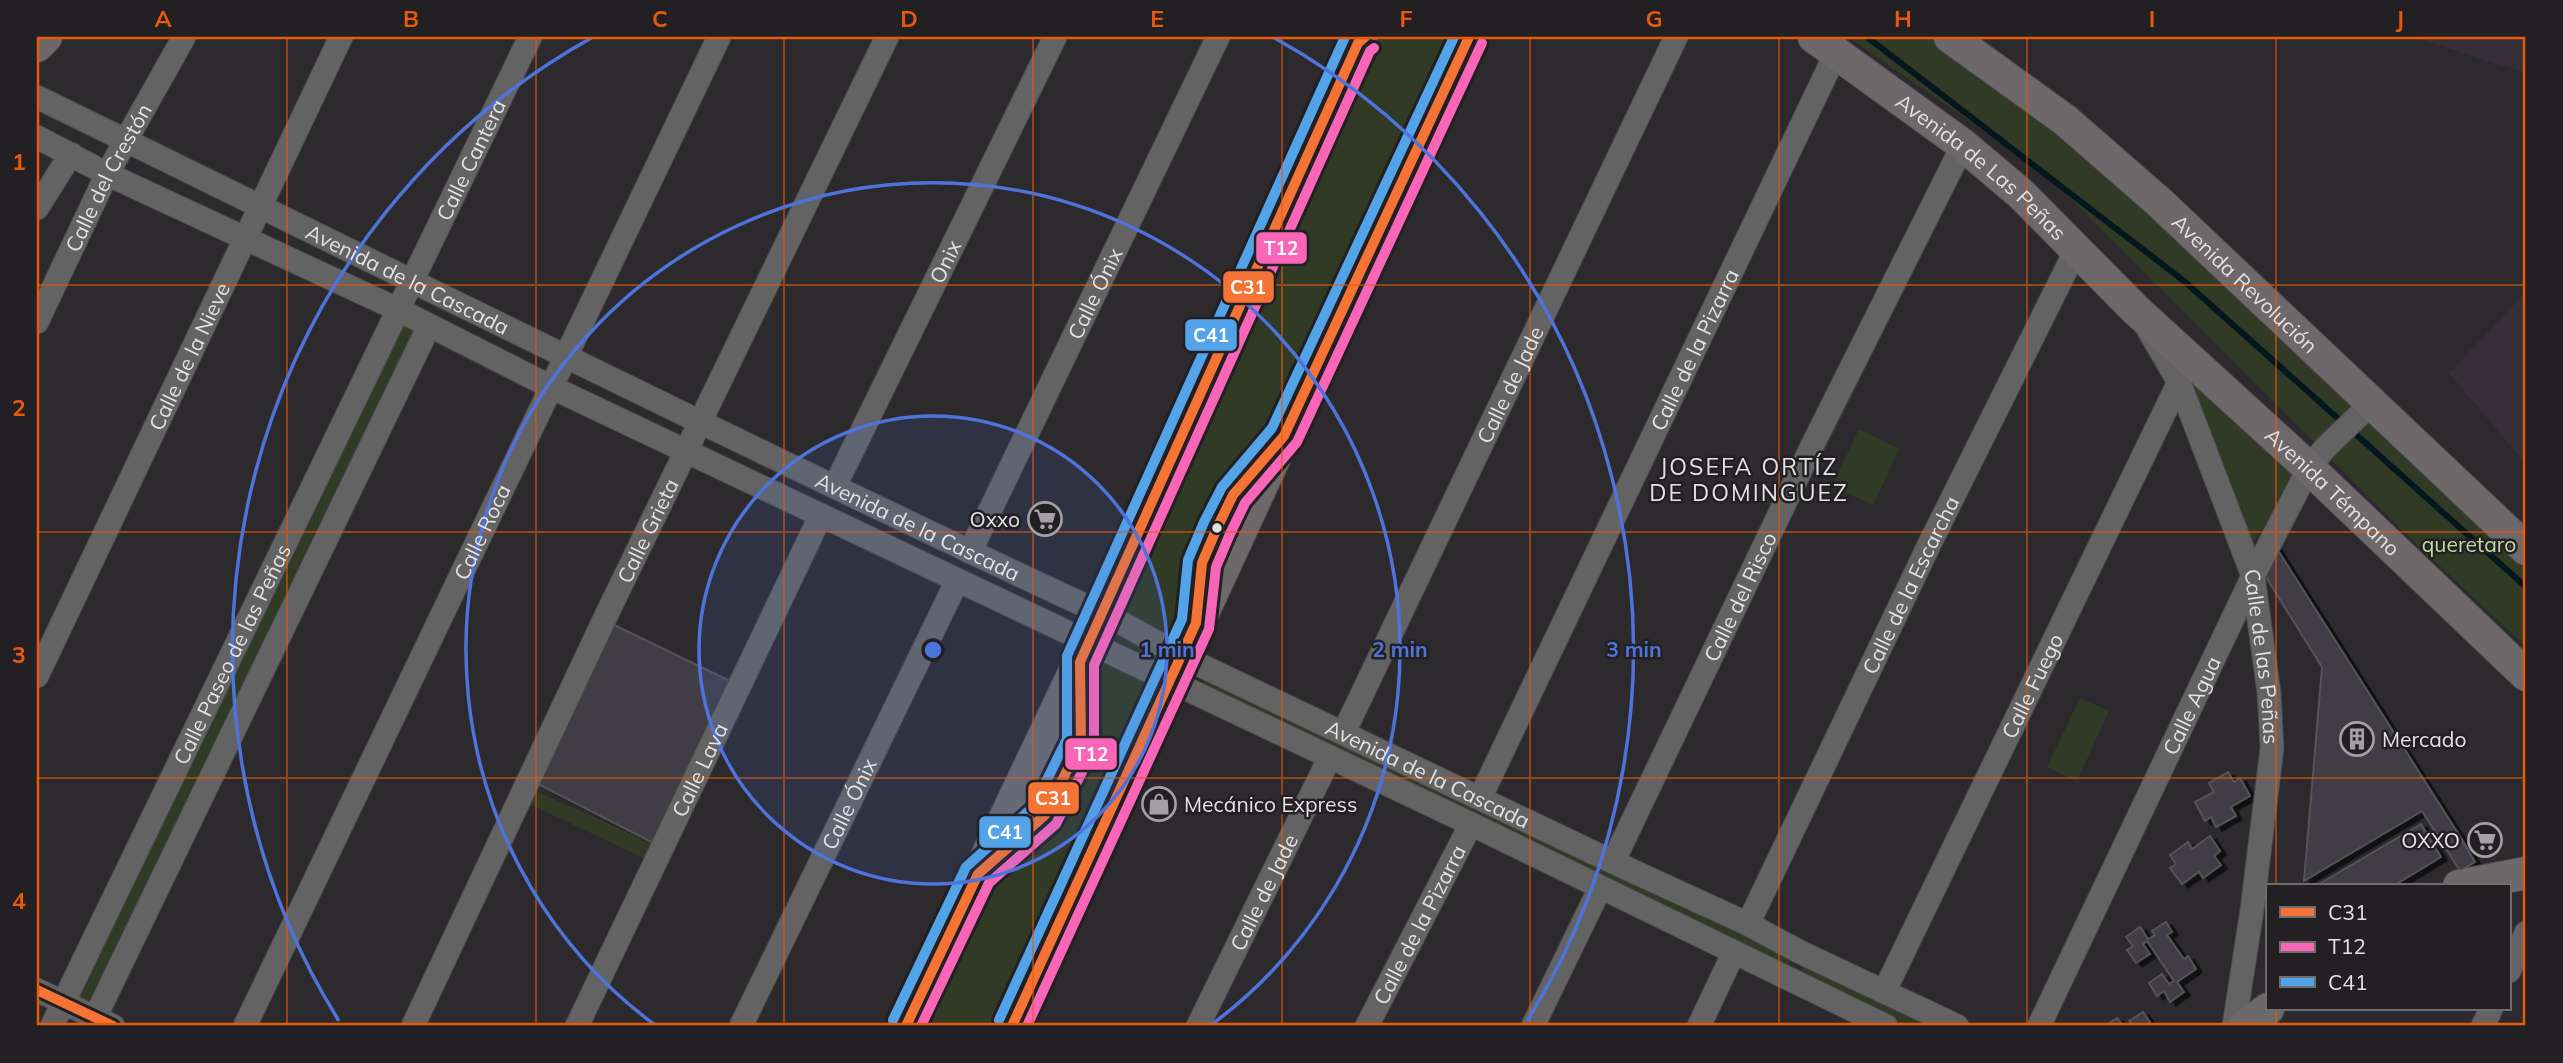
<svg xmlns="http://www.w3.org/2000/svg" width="2563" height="1063" viewBox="0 0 2563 1063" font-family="Mulish,sans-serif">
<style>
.built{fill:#362f38}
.green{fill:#313a24}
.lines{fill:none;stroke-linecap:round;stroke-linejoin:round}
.stream{stroke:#04171f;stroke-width:6}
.building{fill:#413e44;stroke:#545356;stroke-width:2;filter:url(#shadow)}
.street-casing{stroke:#4a484b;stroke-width:25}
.secondary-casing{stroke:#4a484b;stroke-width:34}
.street{stroke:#646364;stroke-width:23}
.secondary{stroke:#6d6869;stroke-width:32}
.bus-1-casing{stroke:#232024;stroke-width:16}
.bus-2-casing{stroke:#232024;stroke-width:16}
.bus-3-casing{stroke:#232024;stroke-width:16}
.bus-1{stroke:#f57335;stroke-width:10}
.bus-2{stroke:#fa66b7;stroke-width:10}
.bus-3{stroke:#53a3e8;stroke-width:10}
.grid{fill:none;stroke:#e8590c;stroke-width:2;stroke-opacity:0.55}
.ring{fill:none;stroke:#4e73db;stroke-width:3.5}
.bus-dot{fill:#e3e1e4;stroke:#232024;stroke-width:2.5}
.labels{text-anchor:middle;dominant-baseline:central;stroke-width:5;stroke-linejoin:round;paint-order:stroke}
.street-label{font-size:21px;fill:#e3e1e4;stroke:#232024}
.poi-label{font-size:21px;fill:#e3e1e4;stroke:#232024;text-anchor:end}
.park-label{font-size:21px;fill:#c4daa4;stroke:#232024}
.neighbourhood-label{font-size:23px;letter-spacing:2px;fill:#e3e1e4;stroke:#232024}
.centre{fill:#4e73db;stroke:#232024;stroke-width:3.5}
.ring-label{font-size:21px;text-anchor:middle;font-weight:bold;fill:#4e73db;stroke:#232024;stroke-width:5;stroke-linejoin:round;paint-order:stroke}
.line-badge{stroke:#232024;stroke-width:2.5}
.badge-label{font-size:19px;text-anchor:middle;font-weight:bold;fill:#fff}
.neatline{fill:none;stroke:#e8590c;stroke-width:2.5}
.grid-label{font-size:23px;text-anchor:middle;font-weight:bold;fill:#e8590c}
</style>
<defs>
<filter id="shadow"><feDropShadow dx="6" dy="3.5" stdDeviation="0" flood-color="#0009"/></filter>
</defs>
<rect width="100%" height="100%" fill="#2c2a2d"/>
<path class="built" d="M2412,37H2526V73Z
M2526,292V464L2449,373Z"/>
<path class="green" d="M1380,37H1454L1149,708L993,1026H923C1078,698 1236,370 1380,37Z
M1848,37H1956L2526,549V647L2404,532L2047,175Z
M400,313L422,324L98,1004L75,995Z
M2168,344L2303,465L2251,546Z
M1859,429L1899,449L1873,505L1832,486Z
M1207,674L1793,955L1788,968L1201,689Z
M2080,698L2109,711L2077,781L2047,767Z
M529,788L659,846L652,862L523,801Z
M1805,964L1933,1026H1905L1800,975Z"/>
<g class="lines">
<path class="stream" d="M1867,37L2184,281L2343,423
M2351,430L2526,587"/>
</g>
<path class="building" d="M2272,541L2461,838L2475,862L2460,871L2422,811L2304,881L2322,667L2259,566Z
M612,624L732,682L659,846L536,783Z
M2228,772L2234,782L2240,778L2250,796L2231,807L2236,816L2216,827L2211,817L2205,821L2195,802L2214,792L2209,783Z
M2421,824L2441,857L2393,886H2316Z
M2210,836L2220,851L2214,856L2221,865L2203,878L2199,872L2182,884L2170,868L2176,864L2170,855L2188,842L2192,849Z
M2166,922L2172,932L2167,935L2184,959L2188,956L2196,969L2177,982L2184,992L2170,1002L2164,991L2157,996L2149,983L2162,974L2169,984L2174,981L2147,941L2143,944L2150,954L2136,963L2127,950L2133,946L2126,937L2140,927L2148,939L2155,935L2152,931Z
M2143,1012L2150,1022L2145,1026H2130L2132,1025L2129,1021Z
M2117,1018L2123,1026H2105Z"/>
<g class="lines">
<g class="street-casing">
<g id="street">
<path id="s1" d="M37,97C397,273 755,452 1118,621L1181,656L1613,862L1748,924L1800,952L1957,1026"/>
<path d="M37,137L107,174L397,309L551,387L1471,824L1886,1026"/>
<path d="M37,208L71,154"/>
<path id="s2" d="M37,322L107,174L184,37"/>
<path id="s3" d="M2149,331L2179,382L2253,576L2269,693L2272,748L2252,910L2234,1026"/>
<path id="s4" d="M835,486L1055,37"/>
<path id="s5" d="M970,552L1218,37"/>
<path id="s6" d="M37,676L341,37"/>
<path id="s7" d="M1344,732L1676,37"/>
<path id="s8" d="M1480,798L1836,53"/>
<path id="s9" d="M1613,862L1812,446L1963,145"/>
<path id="s10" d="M1748,924L1930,543L2077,248"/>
<path d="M2509,971L2526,933"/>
<path d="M37,990L113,1026"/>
<path id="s11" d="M1884,992L2179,382"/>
<path id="s12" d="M52,1026L530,37"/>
<path d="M91,1026L429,326"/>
<path id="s13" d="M245,1026L719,37"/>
<path id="s14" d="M413,1026L604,620L887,37"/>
<path id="s15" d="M577,1026L821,515"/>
<path id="s16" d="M741,1026L957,581"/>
<path id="s17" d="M1198,1026L1330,757"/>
<path id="s18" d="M1367,1026L1471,824"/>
<path d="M1533,1026L1600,888"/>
<path d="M1699,1026L1734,952"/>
<path id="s19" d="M2039,1026L2253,576L2309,468L2325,448L2372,403"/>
<path d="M2483,1026L2491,1009"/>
</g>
</g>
<g class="secondary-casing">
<g id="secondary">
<path id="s20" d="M1814,37L1963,145L2021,194L2136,310L2309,468L2526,675"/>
<path id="s21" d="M1950,37L2065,120L2159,202L2526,549"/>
<path d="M37,46L46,37"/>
<path d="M2459,886L2526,873"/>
<path d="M906,1026L1102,614L1361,37"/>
<path d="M1012,1026L1469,37"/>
<path d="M2245,1026L2268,1009"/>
</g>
</g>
<use href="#street" class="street"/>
<use href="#secondary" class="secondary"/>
<g class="bus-1-casing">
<path id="bus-1" d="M37,990L113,1026
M906,1026L978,874L1045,815L1081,742L1080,662L1358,43L1365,37
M1012,1026L1196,623L1202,563L1217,528L1233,495L1284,436L1469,37"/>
</g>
<g class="bus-2-casing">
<path id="bus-2" d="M921,1026L989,883L1056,824L1094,748V665L1370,51L1374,48
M1027,1026L1209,629L1216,567L1230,534L1245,503L1297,442L1482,43"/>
</g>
<g class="bus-3-casing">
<path id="bus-3" d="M893,1020L966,867L1034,806L1067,739V656L1345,37
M999,1020L1182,619L1188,560L1204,522L1222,487L1272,428L1454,37"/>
</g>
<use href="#bus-1" class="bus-1"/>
<use href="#bus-2" class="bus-2"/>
<use href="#bus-3" class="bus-3"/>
</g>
<path class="grid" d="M287,37V1026M536,37V1026M784,37V1026M1033,37V1026M1282,37V1026M1530,37V1026M1779,37V1026M2027,37V1026M2276,37V886M37,285H2526M37,532H2526M37,778H2526M2276,1009V1026"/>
<circle cx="933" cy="650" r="234" fill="#4e73db" fill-opacity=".12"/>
<g class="ring">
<circle cx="933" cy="650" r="234"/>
<path d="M655 1025A467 467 0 1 1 1211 1025"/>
<path d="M339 1021A701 701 0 0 1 593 37M1273 37A701 701 0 0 1 1527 1021"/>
</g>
<defs>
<g id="supermarket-ring" transform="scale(1.75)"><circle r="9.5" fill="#232024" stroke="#a3a1a4" stroke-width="1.5"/><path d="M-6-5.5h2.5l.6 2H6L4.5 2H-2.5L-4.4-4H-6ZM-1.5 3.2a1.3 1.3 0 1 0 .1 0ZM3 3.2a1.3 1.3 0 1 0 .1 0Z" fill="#a3a1a4"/></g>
<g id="building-ring" transform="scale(1.75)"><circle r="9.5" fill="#232024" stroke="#a3a1a4" stroke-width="1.5"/><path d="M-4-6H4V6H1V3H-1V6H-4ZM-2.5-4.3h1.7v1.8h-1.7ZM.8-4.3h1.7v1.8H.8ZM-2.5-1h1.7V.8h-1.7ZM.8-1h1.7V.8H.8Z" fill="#a3a1a4"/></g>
<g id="shop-ring" transform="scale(1.75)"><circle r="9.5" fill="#232024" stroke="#a3a1a4" stroke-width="1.5"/><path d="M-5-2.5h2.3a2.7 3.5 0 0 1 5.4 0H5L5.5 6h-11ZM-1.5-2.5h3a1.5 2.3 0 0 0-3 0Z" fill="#a3a1a4"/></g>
</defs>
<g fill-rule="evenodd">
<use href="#supermarket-ring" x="1045" y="519"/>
<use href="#building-ring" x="2357" y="739"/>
<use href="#shop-ring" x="1159" y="804"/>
<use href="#supermarket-ring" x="2485" y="840"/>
</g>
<circle class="bus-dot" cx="1217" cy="528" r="6"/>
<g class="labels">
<g class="street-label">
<text stroke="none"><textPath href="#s12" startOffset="962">Calle Cantera</textPath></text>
<text stroke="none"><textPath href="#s20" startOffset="212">Avenida de Las Peñas</textPath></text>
<text stroke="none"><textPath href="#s2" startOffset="161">Calle del Crestón</textPath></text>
<text stroke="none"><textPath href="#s4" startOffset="250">Onix</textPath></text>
<text stroke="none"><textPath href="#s1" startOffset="413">Avenida de la Cascada</textPath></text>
<text stroke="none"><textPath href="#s21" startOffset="385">Avenida Revolución</textPath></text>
<text stroke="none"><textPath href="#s5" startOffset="287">Calle Ónix</textPath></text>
<text stroke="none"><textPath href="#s8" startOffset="497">Calle de la Pizarra</textPath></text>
<text stroke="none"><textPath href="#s6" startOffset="354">Calle de la Nieve</textPath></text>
<text stroke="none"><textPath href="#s7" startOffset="385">Calle de Jade</textPath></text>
<text stroke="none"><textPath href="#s20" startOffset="691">Avenida Témpano</textPath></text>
<text stroke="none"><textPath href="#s1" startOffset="980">Avenida de la Cascada</textPath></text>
<text stroke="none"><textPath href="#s14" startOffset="548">Calle Grieta</textPath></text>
<text stroke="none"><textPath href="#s13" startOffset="548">Calle Roca</textPath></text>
<text stroke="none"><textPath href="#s10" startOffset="376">Calle de la Escarcha</textPath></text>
<text stroke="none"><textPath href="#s9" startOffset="294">Calle del Risco</textPath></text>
<text stroke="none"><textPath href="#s12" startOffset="413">Calle Paseo de las Peñas</textPath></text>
<text stroke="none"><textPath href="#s3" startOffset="348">Calle de las Peñas</textPath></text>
<text stroke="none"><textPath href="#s11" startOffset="340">Calle Fuego</textPath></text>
<text stroke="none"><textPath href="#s19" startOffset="355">Calle Agua</textPath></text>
<text stroke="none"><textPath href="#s15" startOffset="284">Calle Lava</textPath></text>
<text stroke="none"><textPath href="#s1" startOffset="1547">Avenida de la Cascada</textPath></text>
<text stroke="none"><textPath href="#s16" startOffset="247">Calle Ónix</textPath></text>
<text stroke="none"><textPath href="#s17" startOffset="149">Calle de Jade</textPath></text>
<text stroke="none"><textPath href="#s18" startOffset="114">Calle de la Pizarra</textPath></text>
</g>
<g class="poi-label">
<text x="1020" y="519">Oxxo</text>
<text x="2382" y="739" text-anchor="start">Mercado</text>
<text x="1184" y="804" text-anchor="start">Mecánico Express</text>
<text x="2460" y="840">OXXO</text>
</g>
<g class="park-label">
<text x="2469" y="544">queretaro</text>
</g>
<g class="neighbourhood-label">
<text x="1749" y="466">JOSEFA ORTÍZ<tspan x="1749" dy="26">DE DOMINGUEZ</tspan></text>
</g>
</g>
<circle cx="933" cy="650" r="10" class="centre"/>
<g class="ring-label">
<text x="1167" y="657">1 min</text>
<text x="1400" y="657">2 min</text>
<text x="1634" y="657">3 min</text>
</g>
<g class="line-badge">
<rect x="1255" y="231" width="53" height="34" rx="7" fill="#fa66b7"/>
<rect x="1222" y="270" width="53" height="34" rx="7" fill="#f57335"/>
<rect x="1184" y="318" width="54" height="34" rx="7" fill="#53a3e8"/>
<rect x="1064" y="737" width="54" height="34" rx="7" fill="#fa66b7"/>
<rect x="1027" y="781" width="53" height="34" rx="7" fill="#f57335"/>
<rect x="978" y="815" width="54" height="34" rx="7" fill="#53a3e8"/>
</g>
<g class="badge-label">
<text x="1281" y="255">T12</text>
<text x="1248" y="294">C31</text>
<text x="1211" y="342">C41</text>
<text x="1091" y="761">T12</text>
<text x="1053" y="805">C31</text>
<text x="1005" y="839">C41</text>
</g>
<rect width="2563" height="1063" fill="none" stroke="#232024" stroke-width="77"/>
<rect x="2266" y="884" width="245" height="126" fill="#232024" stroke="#706d71" stroke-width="2"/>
<rect x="2280" y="907" width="35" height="10" fill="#f57335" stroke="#706d71" stroke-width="2"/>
<text x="2328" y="920" font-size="21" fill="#e3e1e4">C31</text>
<rect x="2280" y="942" width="35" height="10" fill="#fa66b7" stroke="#706d71" stroke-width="2"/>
<text x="2328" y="954" font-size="21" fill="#e3e1e4">T12</text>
<rect x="2280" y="977" width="35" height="10" fill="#53a3e8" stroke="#706d71" stroke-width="2"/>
<text x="2328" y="990" font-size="21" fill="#e3e1e4">C41</text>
<rect x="38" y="38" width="2486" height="986" class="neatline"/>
<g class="grid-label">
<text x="163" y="27">A</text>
<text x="411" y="27">B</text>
<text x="660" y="27">C</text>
<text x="909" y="27">D</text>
<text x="1157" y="27">E</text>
<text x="1406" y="27">F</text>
<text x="1654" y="27">G</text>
<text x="1903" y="27">H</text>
<text x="2152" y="27">I</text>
<text x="2400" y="27">J</text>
<text x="19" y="170">1</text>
<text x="19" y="416">2</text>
<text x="19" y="663">3</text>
<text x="19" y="909">4</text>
</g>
</svg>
